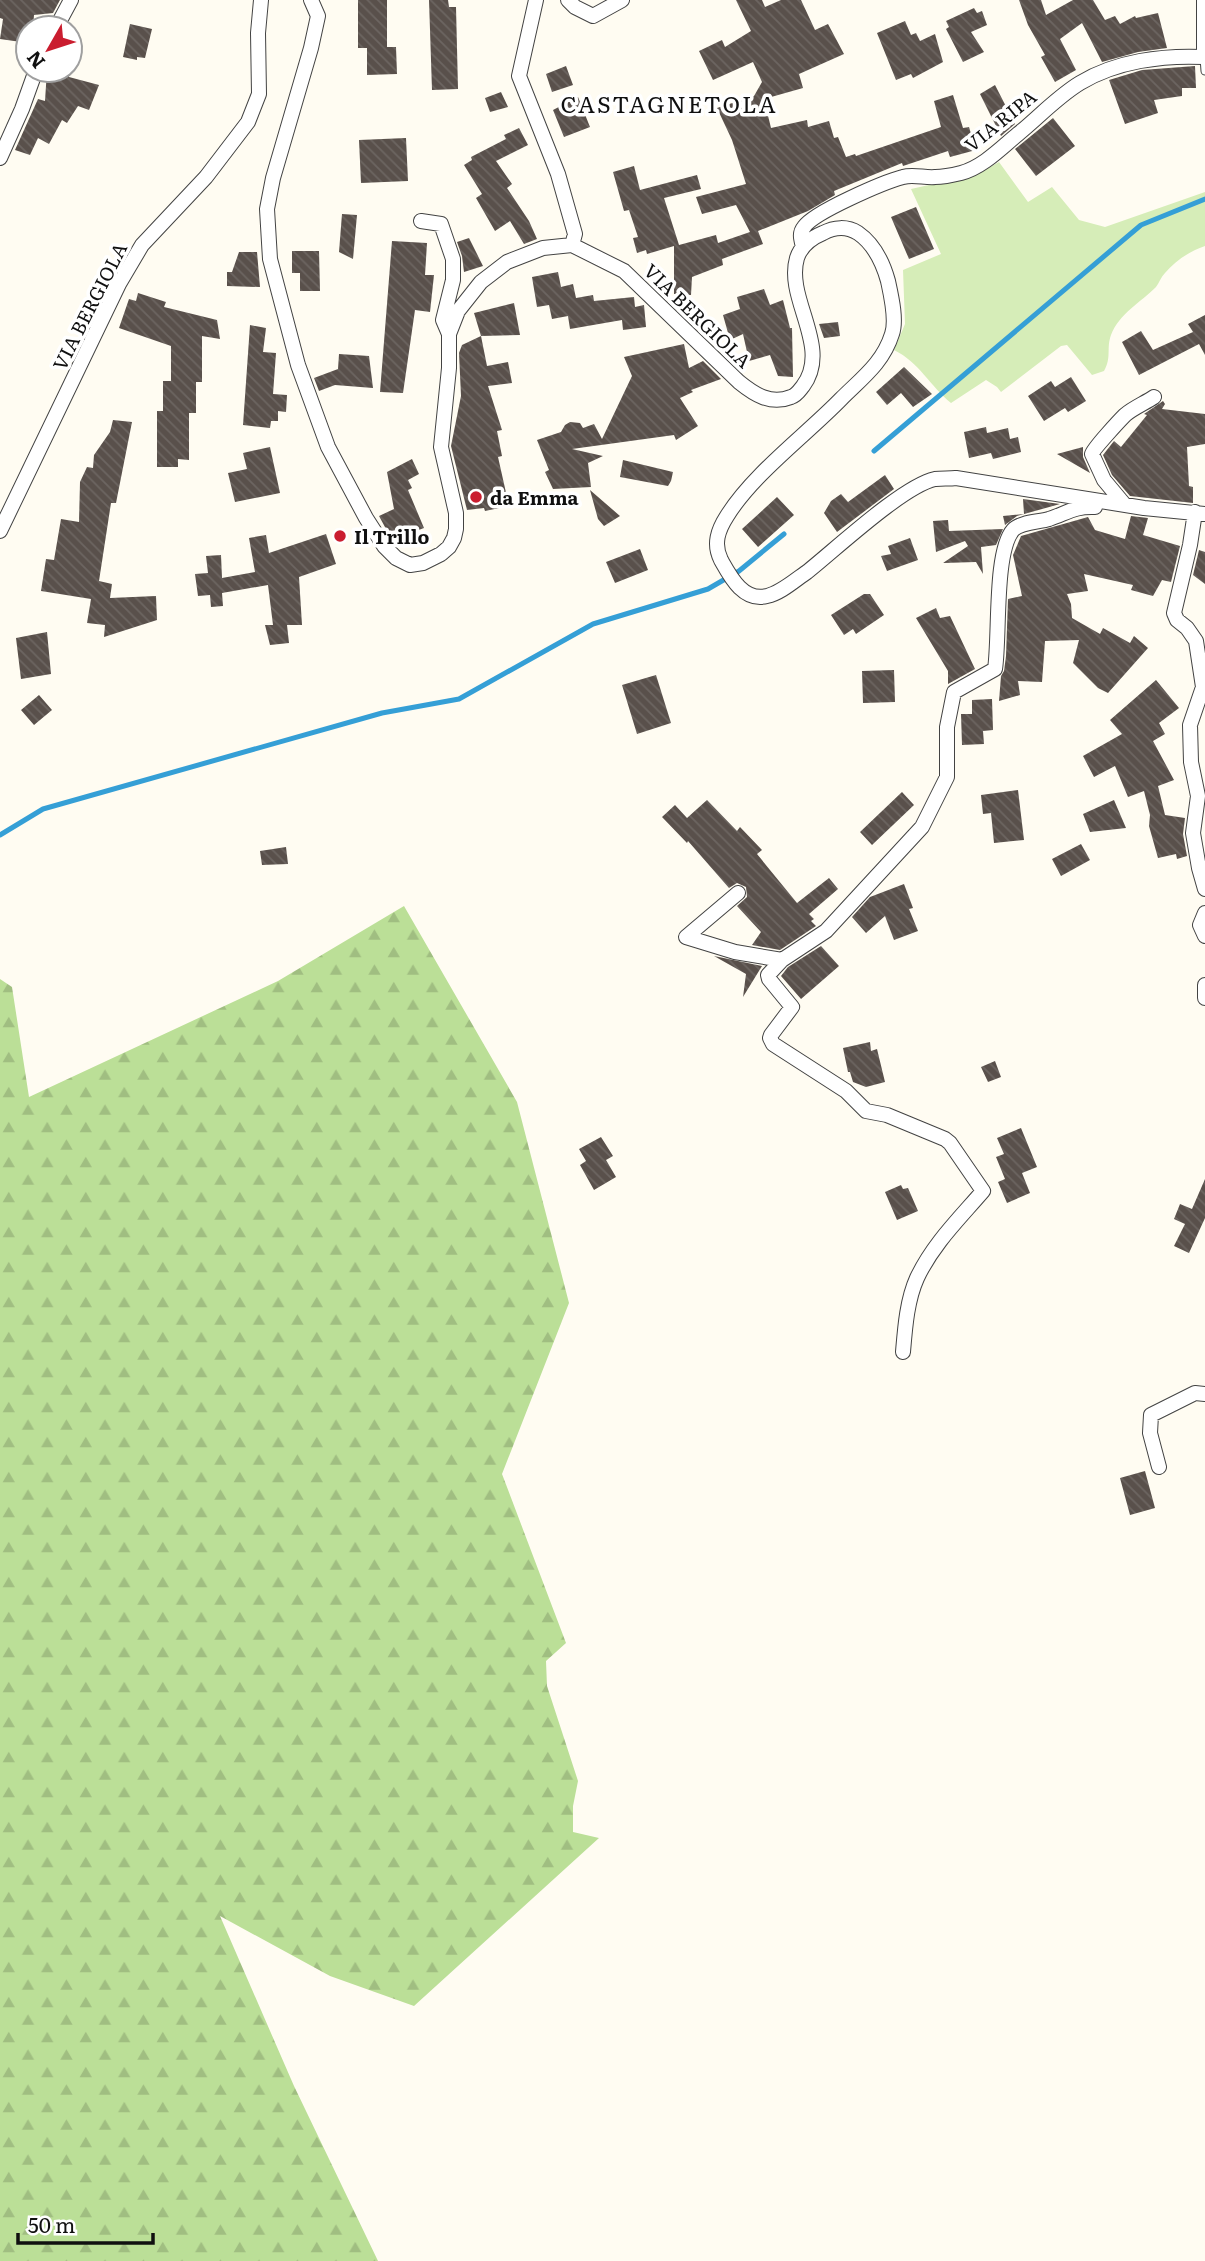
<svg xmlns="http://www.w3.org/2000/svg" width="1205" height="2261" viewBox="0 0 1205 2261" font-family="Literata,serif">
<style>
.grass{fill:#d6edb8}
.forest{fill:url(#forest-firs)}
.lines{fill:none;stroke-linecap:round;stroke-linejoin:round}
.stream{stroke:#359fd6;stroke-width:5}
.building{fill:url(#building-back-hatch)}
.lane-casing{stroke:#434343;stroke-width:9}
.street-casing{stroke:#434343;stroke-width:16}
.lane{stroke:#fff;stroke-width:7}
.street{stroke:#fff;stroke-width:14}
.poi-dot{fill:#ca1d2f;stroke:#fff;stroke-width:2.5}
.labels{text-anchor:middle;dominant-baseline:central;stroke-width:7;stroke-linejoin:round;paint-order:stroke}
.street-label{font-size:19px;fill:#101010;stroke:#fff}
.poi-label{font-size:19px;font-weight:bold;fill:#101010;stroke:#fff;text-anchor:start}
.quarter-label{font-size:23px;letter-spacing:2px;fill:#101010;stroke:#fff}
</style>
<defs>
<pattern id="forest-firs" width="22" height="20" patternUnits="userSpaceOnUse" patternTransform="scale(1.75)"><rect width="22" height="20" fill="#bbdf97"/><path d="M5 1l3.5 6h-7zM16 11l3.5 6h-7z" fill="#a0be81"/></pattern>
<pattern id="building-back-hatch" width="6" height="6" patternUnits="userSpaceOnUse" patternTransform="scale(1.75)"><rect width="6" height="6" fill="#59504b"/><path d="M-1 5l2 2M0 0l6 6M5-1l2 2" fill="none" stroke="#6c6561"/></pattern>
</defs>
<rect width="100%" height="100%" fill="#fffcf2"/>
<path class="grass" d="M999,162L1028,202L1052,187L1079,220L1105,227L1205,192V246C1190,251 1175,261 1165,273C1161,277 1159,283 1156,287C1141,302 1119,314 1111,335C1106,349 1112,357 1104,371L1092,375L1067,345L1061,346L1001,392L997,387L986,380L951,403C930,386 919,362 894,350L905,324L903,270L941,254L911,189L978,174Z"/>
<path class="forest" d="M404,906L517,1102L569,1303L502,1474L566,1643L546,1661L547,1686L578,1781L573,1806V1832L599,1838L414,2006L330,1976L220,1916L294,2086L378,2261H0V979L12,987L29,1097L278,981Z"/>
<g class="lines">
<path class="stream" d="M874,451L1141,225L1205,199
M0,835L43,809L382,713L459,699L593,624L708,589L739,571L784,534"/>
</g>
<path class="building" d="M0,0H60L53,13L34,15L33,28H28V43L0,39L3,19L0,18Z
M358,0H387V47H396L397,74L367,75V48H358Z
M429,0H448L449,7H456L458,89L432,90Z
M736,0H762L765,7L781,0H801L815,30L828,24L844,54L799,74L803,88L764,99L771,128L807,120L808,127L829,121L834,138L838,137L846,157L855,154L856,156L941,127L934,101L953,95L963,128L969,127L976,150L950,157L948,151L903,166L902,163L834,191L835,195L808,211L758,231L763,244L722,259L723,265L692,277L691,295L674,294V246L647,254L646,250L637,253L633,238L638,237L629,210L624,211L613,172L634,166L640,190L697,175L701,189L664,198L679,245L716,235L718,243L750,232L736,205L702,214L696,197L746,184L732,140L717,108L754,96L762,82L753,62L713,80L699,51L722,40L725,47L751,31Z
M1019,0H1041L1046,15L1073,0H1093L1105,20L1115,16L1120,24L1135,16L1136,18L1158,13L1167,48L1138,52L1102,62L1082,23L1060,39L1076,70L1055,82L1041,57L1045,55L1028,25Z
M974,8L977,13L982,11L987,25L971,32L984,52L963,62L946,29L949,27L946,21Z
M905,21L911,35L916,33L920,41L935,34L943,62L913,78L911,74L896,80L877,33Z
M130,24L152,29L145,58L137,57V60L123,57Z
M566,66L573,85L552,92L546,74Z
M1195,66L1196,88H1182V96L1154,100L1158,113L1125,124L1109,80L1142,70Z
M47,70H69V77L99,85L89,110L78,106L67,123L62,120L49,144L38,138L30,155L15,150L38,99L45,101Z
M995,85L1015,124L1001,136L980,94Z
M501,92L508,107L490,112L485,98Z
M578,97L590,127L564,137L553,110Z
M1053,118L1075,146L1036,176L1015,149Z
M519,128L528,145L496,161L512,184L507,188L529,221L537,239L524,244L510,221L495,231L476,198L482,194L464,165L472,160L471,157L506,139L504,135Z
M406,138L408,181L361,183L359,140Z
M916,207L934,249L909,259L891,217Z
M342,214L357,215L353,259L339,252Z
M469,238L483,266L464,272L462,256L457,242Z
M392,241L427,243L425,275H434L430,312L415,310L403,393L380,392Z
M292,251H319L320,291H300V273H292Z
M239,252H257L260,287L227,286V272H232Z
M558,272L561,287L573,284L576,298L593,295L594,301L634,297L635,307L644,305L646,327L623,330L622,320L570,329L568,316L552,319L549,305L537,307L532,277Z
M764,289L770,305L783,300L790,328H792L793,377L778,376L770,355L749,361L743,334L730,340L723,315L740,309L737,297Z
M138,293L166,302L164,307L217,320L220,339L202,336V382H196V413H189V460L178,459V467H157V411H163V381H171V346L119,328L129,299L136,301Z
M514,303L520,335L481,336L487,366L508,362L512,383L488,386L502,430L497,431L502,456L498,457L509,506L485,511L484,508L467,510L451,446L461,396L459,353L462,345L481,336L474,313Z
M1205,315V355L1199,344L1139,375L1122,342L1141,331L1153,350L1193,332L1188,324Z
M838,322L840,336L824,338L819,324Z
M250,325L266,328L263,352L276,353L273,394L287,395L286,412L278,411V421H271L270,428L243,425Z
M684,344L689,368L703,361L721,379L691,390L693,392L680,398L698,426L676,440L674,435L572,449L603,456L588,463L591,487L553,489L545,472L549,470L537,440L561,432L565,425L570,422L580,423L583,428L594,424L602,439L632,376L624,357Z
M339,354L369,356L373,388L335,385L319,391L314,378L338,369Z
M904,367L932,394L913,407L901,393L887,405L876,392Z
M1071,377L1086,401L1068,412L1065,408L1044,421L1028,396L1051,381L1055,387Z
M1163,401L1165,404L1162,409L1205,414V444L1187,447L1189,486L1193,487V503L1130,496L1112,475L1103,455L1114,441L1121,447L1147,415L1144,414Z
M113,420L132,422L116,503H111L99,581L112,584L110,598L156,596L157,620L104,637L105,625L87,623L91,599L41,591L46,559L54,560L61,519L79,522L80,482L87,467L93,468L94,455L110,432Z
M986,427L987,433L1008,428L1010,439L1018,437L1021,452L993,459L991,453L969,458L964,432Z
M270,447L280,493L235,502L228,473L247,469L243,453Z
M1083,447V457L1090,473L1057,454Z
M412,459L419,474L408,480L412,488L408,490L424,528L392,540L379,516L394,509L387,472Z
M623,460L673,472L671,481L668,486L620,477Z
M885,475L894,489L837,532L824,513L831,501L841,494L848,502Z
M590,490L620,516L604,526L598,519Z
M777,497L794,515L758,547L742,529Z
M1023,499L1060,504L1017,516L1005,525L1003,516L1024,514Z
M1131,516L1148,518L1143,535L1180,546L1171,582L1162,580L1153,596L1131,590L1133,585L1084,574L1088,591L1067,594L1071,604L1072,618L1100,634L1103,628L1130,643L1134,636L1148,648L1108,693L1098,688L1073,663L1079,640L1045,641L1042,682L1018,681L1020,695L999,701L1001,676L1004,671L1006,656L1008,599L1022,596L1013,555L1021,536L1088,517L1095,530L1125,539Z
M948,520L949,531L1003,529L996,545L981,547L983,574L976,562L943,563L968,546L965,541L936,552L933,521Z
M326,534L336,564L299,577L302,625H287L289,643L270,645L265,625H273L268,585L222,593L223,606L211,607L210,595L198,596L195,574L208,573L206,556L221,555L222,578L255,572L249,538L266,535L269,553Z
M910,538L918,560L887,571L881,556L891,554L888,546Z
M640,549L648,570L615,583L606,562Z
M1199,550L1205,552V584L1193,575Z
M864,594H870L884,615L856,634L853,629L844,635L831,615Z
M936,608L940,618L950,616L975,669L948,684V671L916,618Z
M47,632L51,674L21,679L16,638Z
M894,670L895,702L863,703L862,671Z
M656,675L671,723L637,734L622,685Z
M1156,680L1179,708L1159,723L1165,734L1153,741L1174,780L1158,786L1165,815L1185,818L1183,834L1187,856L1177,859L1176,854L1158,858L1149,826L1150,815L1144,791L1128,797L1115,766L1094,777L1083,756L1122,734L1110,720Z
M39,695L52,710L34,725L21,710Z
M992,699L993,730L983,731L984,744L962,745L961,714H972V700Z
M1018,790L1024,840L994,843L991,813L983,814L981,795Z
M902,792L914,805L872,845L860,832Z
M707,800L737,831L740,827L762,850L757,854L797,903L829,878L838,889L809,914L814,919L811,921L816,926L780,950L752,945L761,932L737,906L747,897L746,887L737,883L729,888L688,841L687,843L662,817L675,805L687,818Z
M1114,800L1126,828L1090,832L1083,814Z
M1081,844L1090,860L1061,876L1052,859Z
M286,847L288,864L262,865L260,851Z
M904,884L913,908L909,909L918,931L894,940L885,916L866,933L852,917L870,897Z
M821,946L839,966L801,999L781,976L788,967Z
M714,956L762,966L743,997L746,974Z
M870,1042L871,1051L877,1049L885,1082L866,1087L853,1082L850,1072H848L843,1048Z
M995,1061L1001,1077L988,1082L981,1067Z
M1021,1128L1037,1167L1022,1173L1030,1193L1007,1203L998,1182L1005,1179L996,1157L1004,1154L997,1138Z
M601,1137L613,1156L606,1160L616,1177L594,1190L580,1165L586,1161L579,1149Z
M1205,1179V1218L1189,1253L1174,1246L1185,1224L1174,1219L1180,1204L1192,1209Z
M901,1185L903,1189L908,1188L918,1211L897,1220L885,1192Z
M1145,1471L1155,1508L1130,1515L1120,1478Z"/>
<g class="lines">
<g class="lane-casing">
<path id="lane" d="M1204,57L1205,71"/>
</g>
<g class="street-casing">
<path id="street" d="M311,0L318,16L311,48L273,178L267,209L270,259L298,365L328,447L366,518L384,546L396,558L410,565L423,563L441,554L449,547L454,538L456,529V513L441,447L449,368V334L458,311L481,282L507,262L543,248L572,245L624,271L739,382C755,395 771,405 791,397C797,395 799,391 803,386C832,347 785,299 797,258C801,246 811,238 823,233C834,227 847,226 858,233C874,244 883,263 888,281C891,295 897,320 892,334C883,363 862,378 841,399C806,435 753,474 727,516C718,530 713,544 721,560C730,576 743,602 767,596C781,593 795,580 807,572C836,549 903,486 935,479C942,478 949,479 956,478L1144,508L1205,514
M536,0L519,76L558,174L575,234L572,245
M568,0L575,7L593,16L622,0
M56,28L71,0
M0,158L22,109L36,70
M421,221L441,224L453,259V280L443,320L449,334
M803,247C801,239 799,233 804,227C814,212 884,182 903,177C913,174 925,178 935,177C943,177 953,175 961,173C983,167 1001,148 1018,134C1039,117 1057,97 1080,83C1116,61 1163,55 1204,57V0
M1124,504L1104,480L1092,454C1093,449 1120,420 1125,415C1133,408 1145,403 1154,397
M1195,512L1190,545L1174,613L1177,620L1187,628L1196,641L1203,687L1190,725L1191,762L1198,796L1193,833L1199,868L1205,889
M0,531L119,284L142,245L206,177L248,122L259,94L258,33L261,0
M738,893L686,937L735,952L782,960L826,931L922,827L947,777V727L954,692L995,669C1000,637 994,552 1013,530C1020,522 1039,522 1049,519C1067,513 1075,506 1095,507
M1205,913L1200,925L1205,936
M782,960L768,975L769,979L792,1007L771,1035L770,1038L773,1044L846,1091L866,1111L887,1115L945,1139L950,1143L983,1191C959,1219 933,1244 917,1278C907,1300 905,1328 903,1352
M1205,985V998
M1159,1467L1150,1433L1151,1415L1195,1393L1205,1394"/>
</g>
<use href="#lane" class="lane"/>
<use href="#street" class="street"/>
</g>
<g class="poi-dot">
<circle cx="476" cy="497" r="7"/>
<circle cx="340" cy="536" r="7"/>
</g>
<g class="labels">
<g class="street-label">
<text transform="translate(1000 120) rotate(-39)">VIA RIPA</text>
<text transform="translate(89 306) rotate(-63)">VIA BERGIOLA</text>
<text transform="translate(698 315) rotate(44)">VIA BERGIOLA</text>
</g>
<g class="poi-label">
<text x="490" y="497">da Emma</text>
<text x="354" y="536">Il Trillo</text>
</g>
<g class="quarter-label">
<text x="669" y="103">CASTAGNETOLA</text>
</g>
</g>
<g transform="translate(49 49) rotate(231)"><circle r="33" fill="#ffffff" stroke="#9f9f9f" stroke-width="2"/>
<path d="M0-5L12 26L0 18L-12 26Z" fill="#ca1d2f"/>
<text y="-10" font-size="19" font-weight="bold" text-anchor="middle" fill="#101010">N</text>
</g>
<path d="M18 2233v10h135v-10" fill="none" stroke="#101010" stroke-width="3.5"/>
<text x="28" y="2233" font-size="21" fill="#101010" stroke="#ffffff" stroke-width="5" paint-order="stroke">50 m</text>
</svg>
